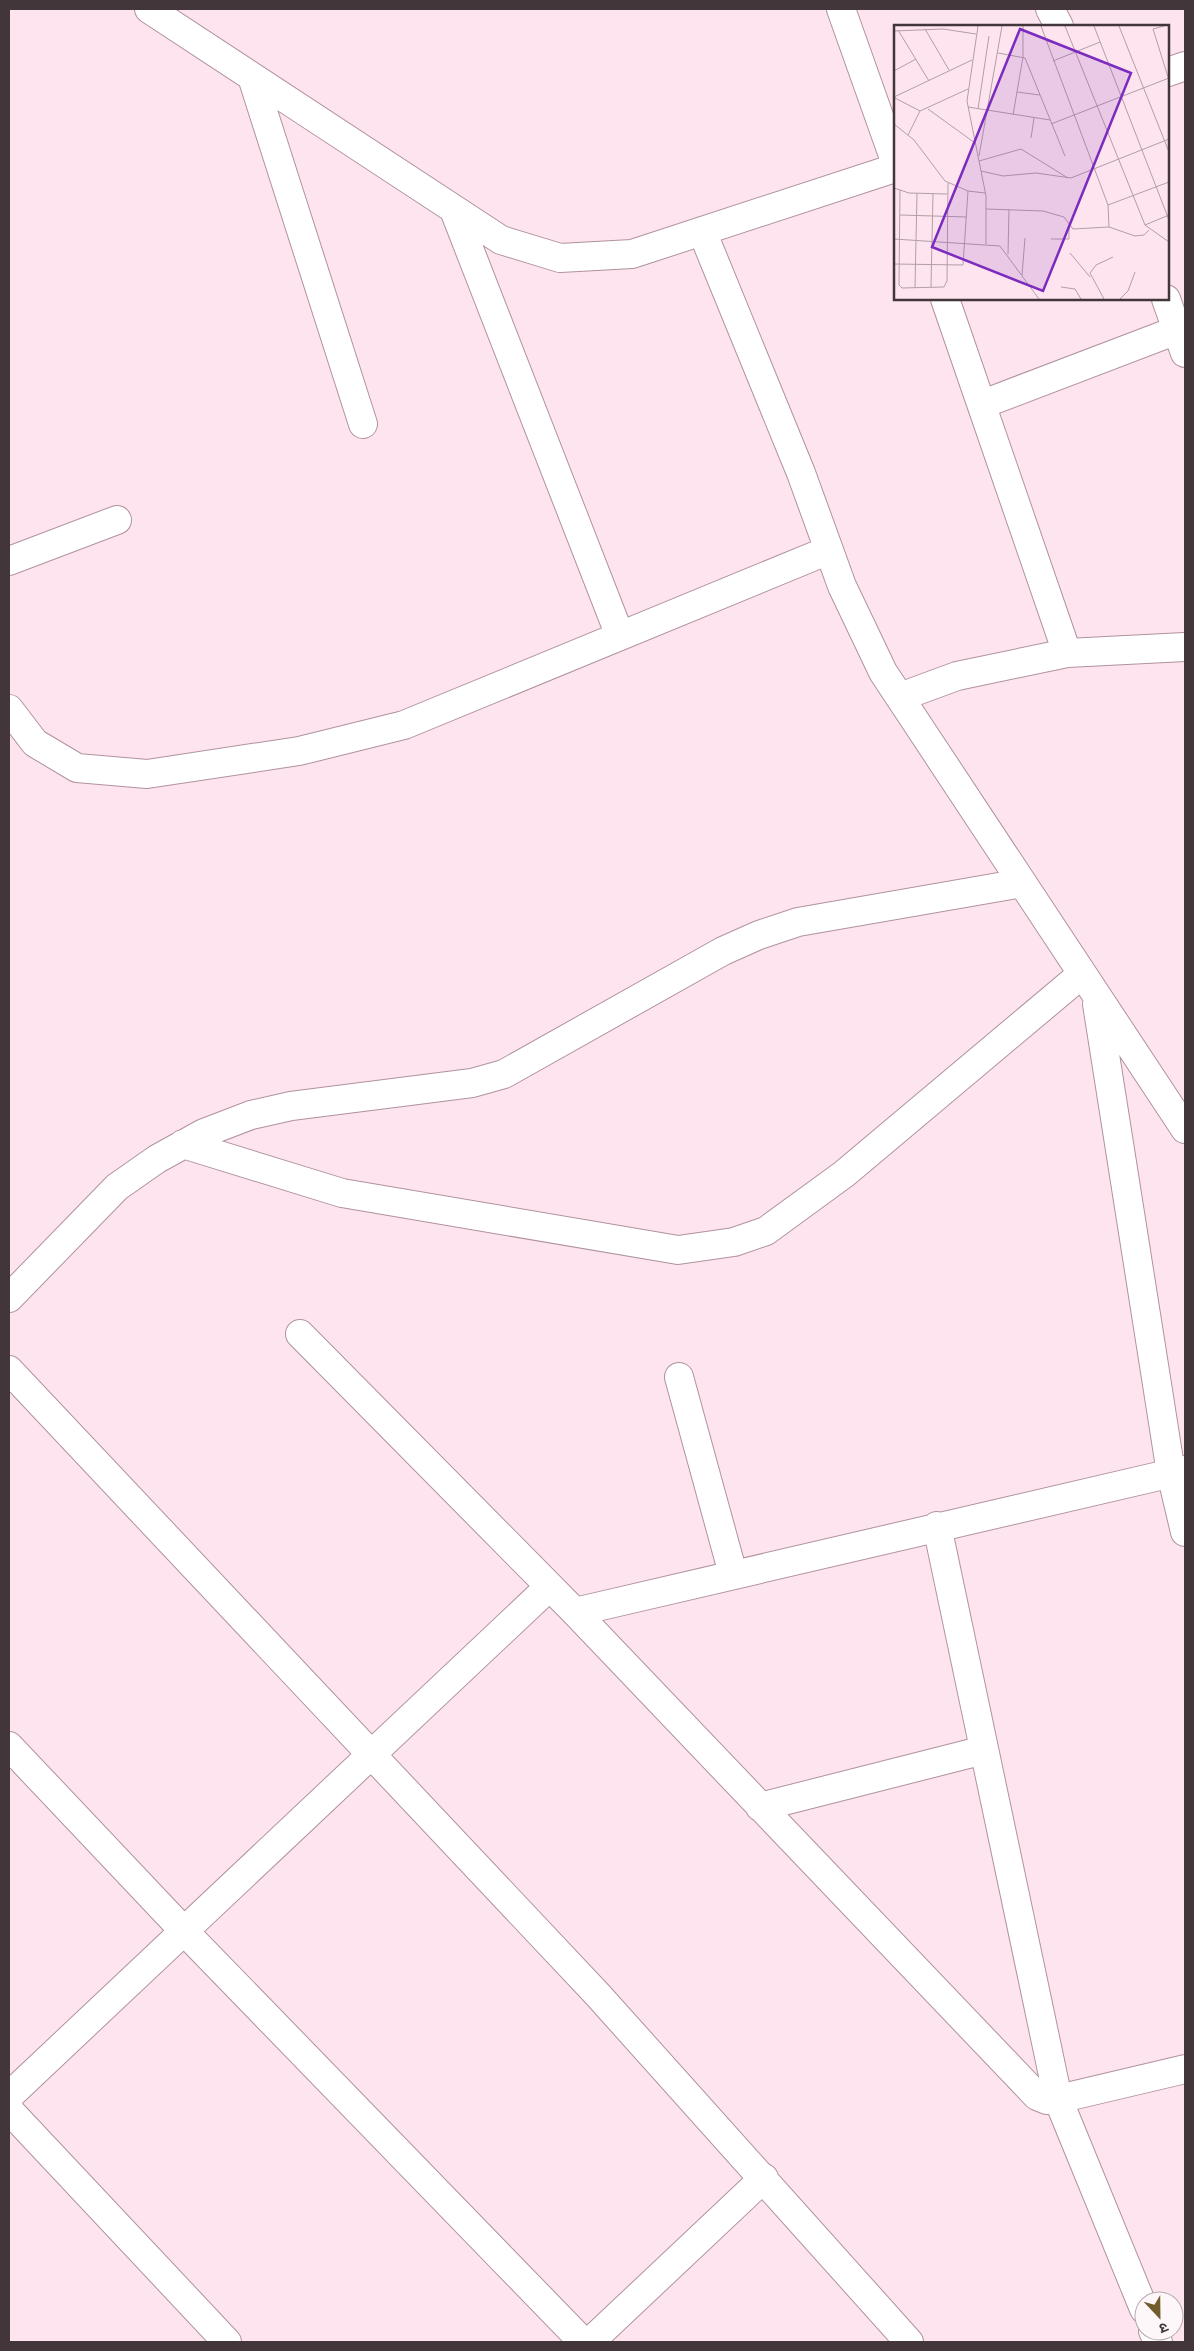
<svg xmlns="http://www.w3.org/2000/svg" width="1194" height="2351" viewBox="0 0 1194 2351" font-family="Helvetica,'Noto Sans Devanagari',sans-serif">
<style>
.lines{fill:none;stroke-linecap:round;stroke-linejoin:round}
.minor-casing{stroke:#b0929f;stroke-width:30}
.minor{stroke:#fff;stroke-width:28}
.inset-road{fill:none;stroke:#b39ea7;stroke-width:1}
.view{fill:#7b2cbf;fill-opacity:0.15;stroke:#7b2cbf;stroke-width:2.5}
.inset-edge{fill:none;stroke:#42363b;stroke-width:2.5}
</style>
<rect width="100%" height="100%" fill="#fee4ef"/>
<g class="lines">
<g class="minor-casing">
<path id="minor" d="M149,9L501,240L560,258L632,254L895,168
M841,9L895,161
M1050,9L1059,26
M1168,72L1185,66
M252,77L363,424
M454,210L620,636
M702,231L801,473L842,586L883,672L1185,1129
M945,299L1067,653
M1166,299L1185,353
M983,404L1185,327
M9,561L117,520
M900,697L957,676L1067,653L1185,647
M9,709L35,743L77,768L147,774L299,751L404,725L829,550
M1097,1004L1171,1473L1185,1532
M183,1144L342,1193L678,1250L734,1242L766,1231L844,1174L1082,974
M9,1298L117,1187L157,1159L204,1133L251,1115L291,1106L472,1083L504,1074L723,951L759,935L798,922L1022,883
M300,1334L575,1612L1037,2096L1047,2100L1058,2099L1185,2069
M9,1370L598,1995L909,2342
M679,1377L733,1574
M937,1526L1058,2099L1144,2309
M575,1612L1185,1470
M9,1746L184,1931L583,2342
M760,1807L984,1750
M9,2096L549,1587
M9,2110L227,2342
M1153,2331L1158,2342
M590,2342L764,2178"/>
</g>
<use href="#minor" class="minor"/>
</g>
<g transform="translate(894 25)">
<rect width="275" height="275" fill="#fee4ef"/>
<path class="inset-road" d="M84,1L73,76L92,171V219M147,1L214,180L215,202M171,1L251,200L275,217M200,1L275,195M225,1L275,127M270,1L259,4L275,55M31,4L55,45M4,5L35,56M0,6L49,4L82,9M104,28L131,33L171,131M159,36L206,17M0,46L22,34M123,67L146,70M0,72L78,35M1,73L26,86L74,64M74,82L156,95M34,84L81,118M84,84L95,11M119,90L129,32V1M0,99L20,115L51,156L74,166L91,168M157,99L275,53M14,110L26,86M137,113L140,93M85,131L108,1M85,136L127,124L174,153M87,146L109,151L142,148L177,153L275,114M0,163L15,168L53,169M6,165L5,260L8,263L50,262L53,256L54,158M214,180L275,157M92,184L149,186L170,192L179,204L215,202L241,211L250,210L255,205M6,190L73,192M251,200L275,190M0,214L106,221L145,274M157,214H175V202M176,228L196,252M114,229L115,184M0,239L69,240L74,166M128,250L131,213M37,262L39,169M167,262L181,264L187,274M21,263L23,168M210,274L196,248L202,240L219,232M226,274L234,266L241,247"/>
<path class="view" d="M126,4L237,48L149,266L38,222Z"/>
<rect width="275" height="275" class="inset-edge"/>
</g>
<rect width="1194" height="2351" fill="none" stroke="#42363b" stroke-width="20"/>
<g transform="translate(1159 2316) rotate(158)"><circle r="24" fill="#fef7fa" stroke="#b3aaae"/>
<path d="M0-4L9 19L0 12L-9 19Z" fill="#715c2b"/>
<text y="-8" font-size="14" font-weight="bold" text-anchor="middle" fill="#42363b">उ</text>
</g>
</svg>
